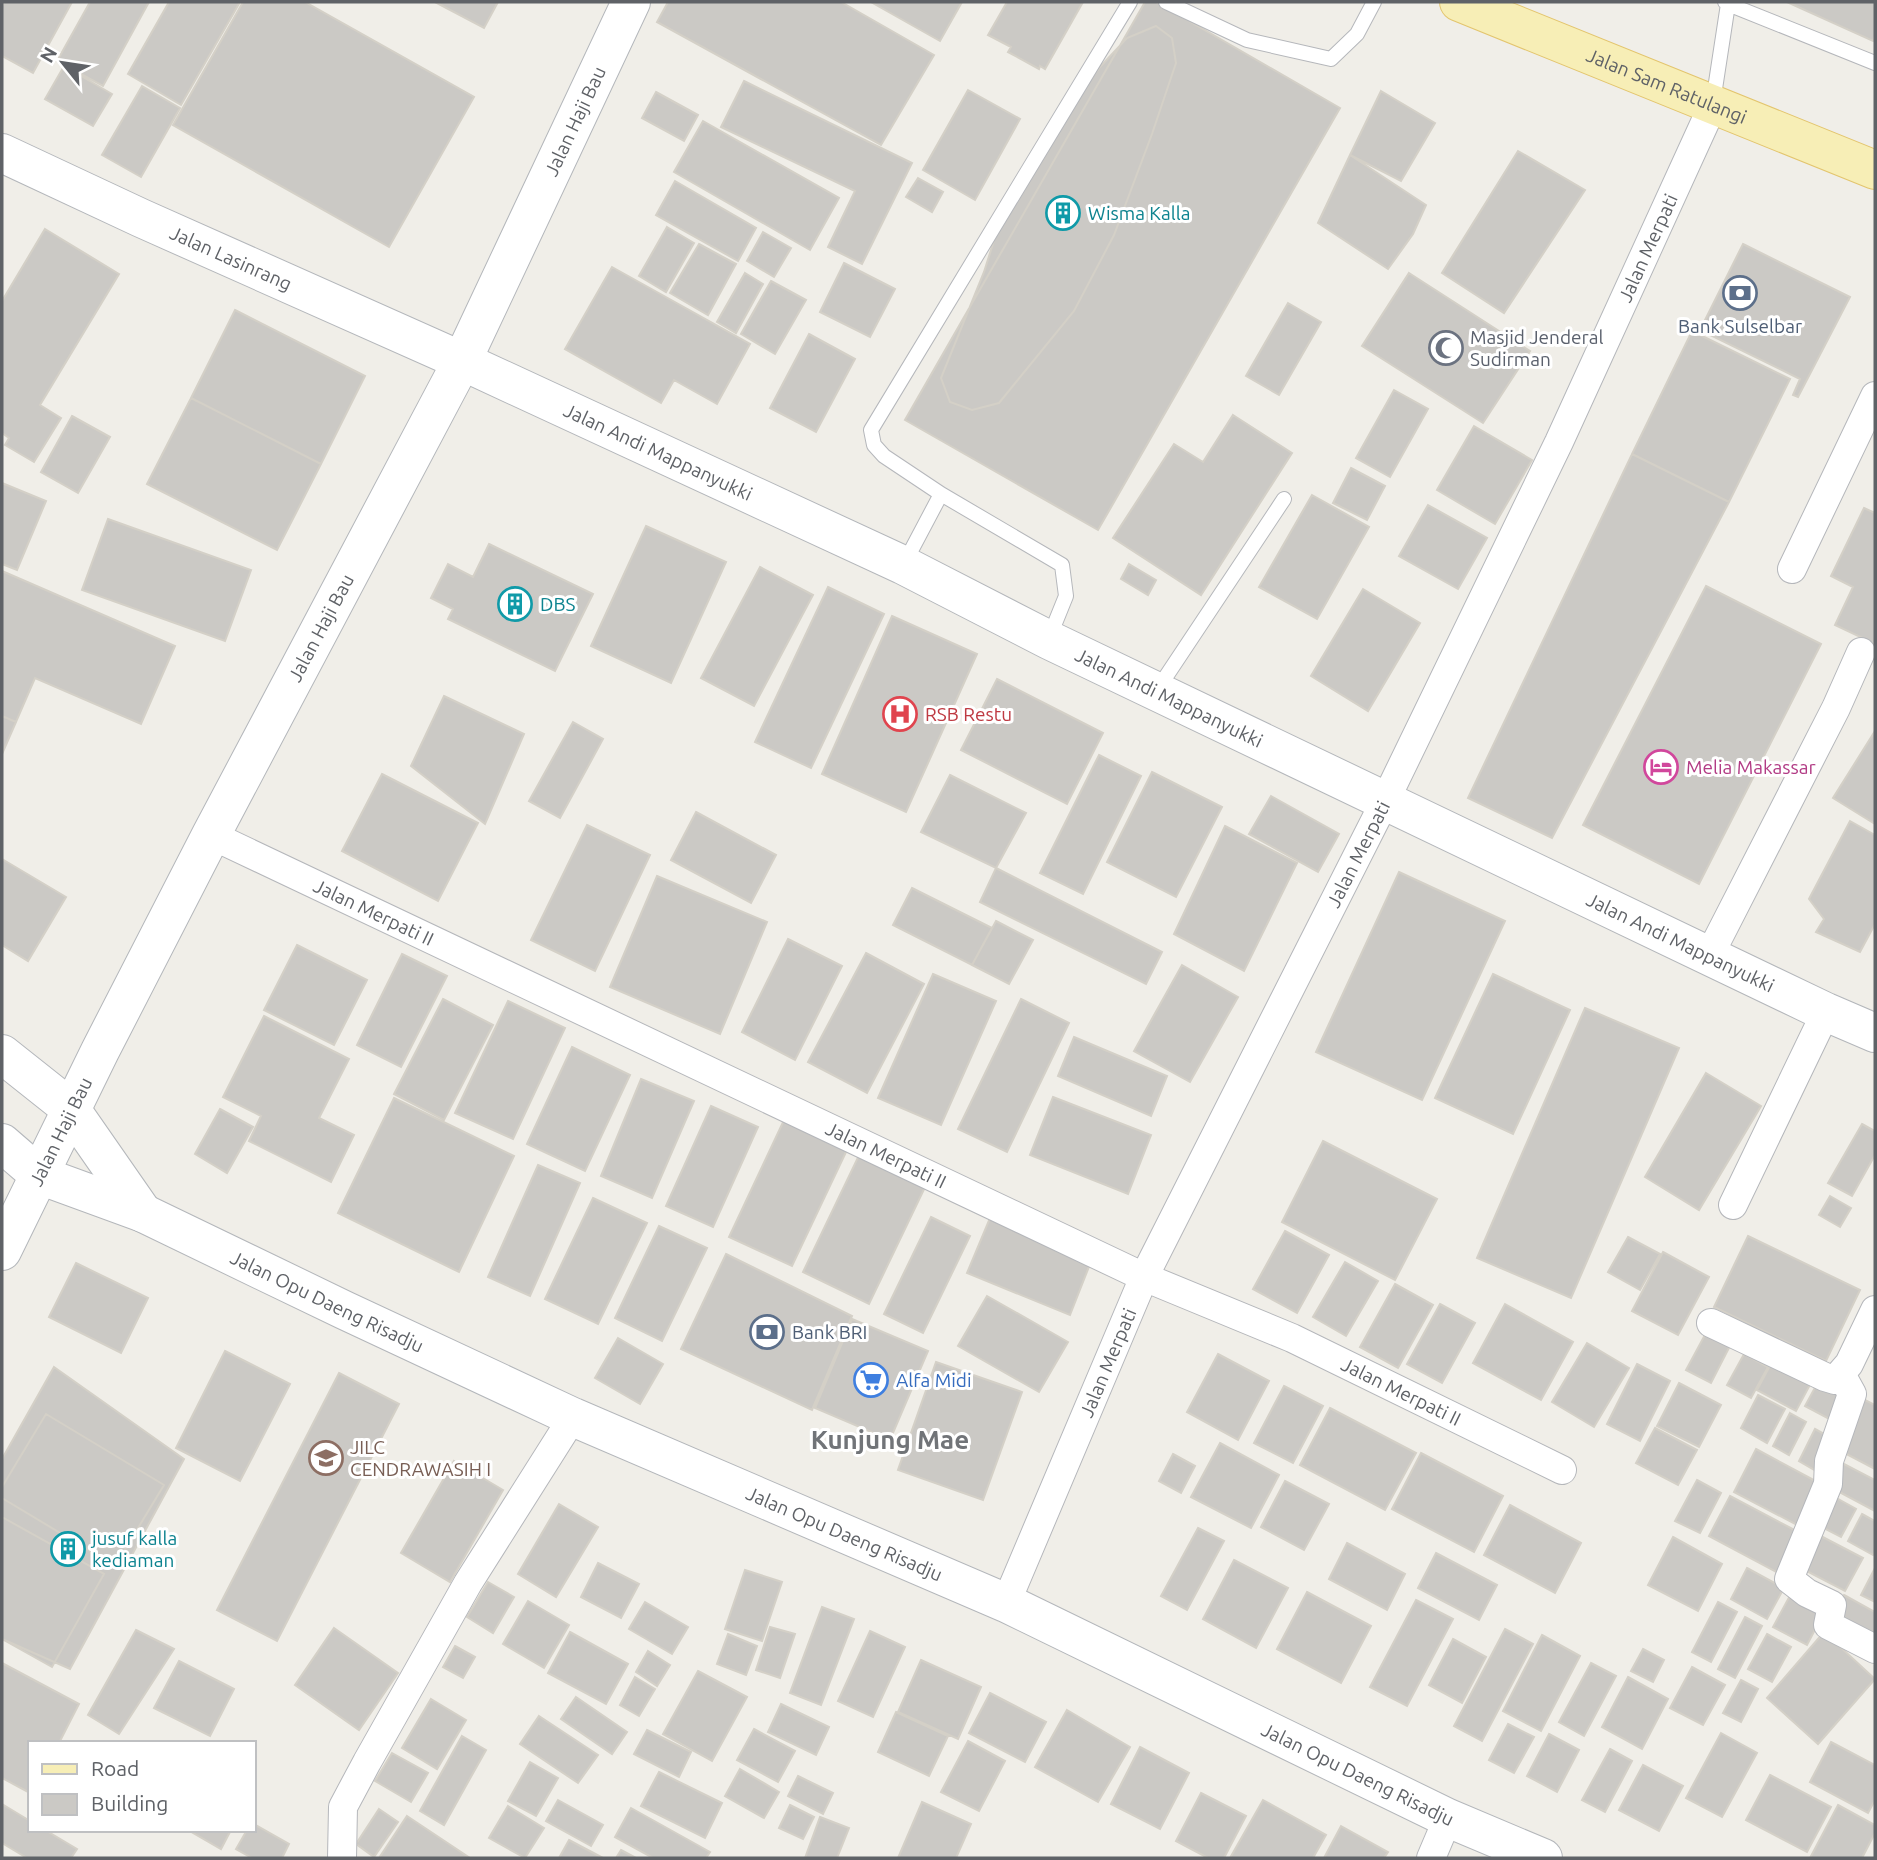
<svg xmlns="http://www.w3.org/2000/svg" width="1877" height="1860" viewBox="0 0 1877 1860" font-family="Ubuntu,sans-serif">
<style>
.building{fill:#cbc9c5;stroke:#d4d0c7;stroke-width:2}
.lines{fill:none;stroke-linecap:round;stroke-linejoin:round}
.lane-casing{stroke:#b5b7bb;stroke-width:16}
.street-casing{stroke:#b5b7bb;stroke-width:30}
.secondary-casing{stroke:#b4b7bb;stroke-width:40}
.primary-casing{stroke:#e3c56e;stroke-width:40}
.lane{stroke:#fff;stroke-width:14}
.street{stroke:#fff;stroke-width:28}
.secondary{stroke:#fff;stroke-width:38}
.primary{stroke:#f7eeb6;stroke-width:38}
.labels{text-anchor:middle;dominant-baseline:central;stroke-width:6;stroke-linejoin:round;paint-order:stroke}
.street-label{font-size:19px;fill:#5f6267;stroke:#fff}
.culture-label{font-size:19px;fill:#0d838f;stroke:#fff;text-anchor:start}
.service-label{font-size:19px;fill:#4e5e75;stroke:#fff}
.worship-label{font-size:19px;fill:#5b616d;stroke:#fff;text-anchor:start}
.health-label{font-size:19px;fill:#be3a42;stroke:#fff;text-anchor:start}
.hotel-label{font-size:19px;fill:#b23c85;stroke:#fff;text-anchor:start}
.shop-label{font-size:19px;fill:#366cbe;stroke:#fff;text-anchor:start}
.education-label{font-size:19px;fill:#785e54;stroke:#fff;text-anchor:start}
.district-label{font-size:26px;font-weight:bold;fill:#717478;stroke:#fff}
</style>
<rect width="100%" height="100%" fill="#f0eee8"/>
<path class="building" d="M4,2H72L33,73L2,56V6Z
M90,2H149L103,86L57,61Z
M169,2H240L181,105L128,74Z
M243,2H305L474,97L389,247L173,125Z
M435,2H498L484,28Z
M668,2H841L934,55L881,145L657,22Z
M871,2H962L940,41Z
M1007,2H1083L1045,69L1040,66L1039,69L1008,52L1011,47L988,35Z
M1145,2H1156L1340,108L1098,530L905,420Z
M1787,2H1875V36L1873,41Z
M1156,26L1172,38L1176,63L1152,134L1114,235L1074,311L999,403L972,410L950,402L941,378L984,272L1010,190L1100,67L1127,38Z
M64,66L112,94L93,126L45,99Z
M744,81L912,163L862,264L828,247L855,191L721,127Z
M142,86L180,108L141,177L102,155Z
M968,90L1020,119L975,200L923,170Z
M1381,91L1435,123L1401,181L1350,155Z
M656,92L698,115L684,141L642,118Z
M703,121L839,198L810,250L674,172Z
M1518,151L1585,190L1504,313L1442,273Z
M1350,155L1426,205L1413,234L1388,269L1318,223Z
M918,178L943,192L932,212L906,197Z
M675,181L756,228L738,261L656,215Z
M667,227L694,243L666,292L639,276Z
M45,229L119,274L40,405L61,418L34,462L5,445L9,438L2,433V301Z
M763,232L791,248L774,277L747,261Z
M699,244L736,264L708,315L670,293Z
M1743,244L1850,297L1798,397L1793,395L1800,379L1700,330Z
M844,263L895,289L870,337L820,312Z
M612,267L750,344L717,404L674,380L661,403L565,349Z
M745,273L763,284L736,333L717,322Z
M1409,273L1530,351L1483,423L1362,346Z
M771,281L806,300L775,354L741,334Z
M1288,303L1321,322L1279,395L1246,376Z
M235,310L365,376L321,464L191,398Z
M1692,331L1790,379L1729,502L1632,454Z
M809,334L855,359L816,432L770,408Z
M1394,390L1428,409L1390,477L1356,458Z
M191,398L321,464L277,550L147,484Z
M1233,415L1292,453L1201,595L1113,538L1174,444L1203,462Z
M72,416L110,437L78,493L41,472Z
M1474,426L1532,460L1495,524L1437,490Z
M1632,454L1729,502L1552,838L1468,798Z
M1351,468L1385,486L1367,520L1333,503Z
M2,483L46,501L17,570L2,564Z
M1312,495L1369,527L1317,619L1259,587Z
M1428,505L1487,538L1458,589L1399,556Z
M1864,508L1875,513V644L1835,625L1853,587L1831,576Z
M108,519L251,570L225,641L82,590Z
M646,526L726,562L671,683L591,646Z
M489,544L593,594L555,671L448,619L453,609L431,598L448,564L473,577Z
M1129,564L1156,580L1148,595L1121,579Z
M760,567L813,595L754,706L701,678Z
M2,571L175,646L141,724L35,678L16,722L2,716Z
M1706,586L1821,644L1699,884L1583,825Z
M828,587L884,614L811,768L755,742Z
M1363,589L1420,623L1368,711L1311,676Z
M892,616L977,654L906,812L822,774Z
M997,679L1103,733L1067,804L961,750Z
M444,696L524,734L485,824L411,766Z
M2,716L16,722L2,754Z
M573,722L603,739L560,818L529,801Z
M1875,731V824L1833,798Z
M1099,755L1141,776L1083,894L1040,873Z
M1152,772L1222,807L1176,897L1107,862Z
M382,774L478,823L438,901L342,851Z
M950,775L1026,813L996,868L921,832Z
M1271,796L1339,834L1318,872L1249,834Z
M696,812L776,855L751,903L671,860Z
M1850,821L1875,835V924L1860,952L1816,932L1824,919L1809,899Z
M587,825L650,855L595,971L531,940Z
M1225,826L1297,863L1244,971L1174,934Z
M2,859L66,897L28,961L2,945Z
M996,868L1162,952L1146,984L980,902Z
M1399,872L1505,921L1422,1100L1316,1052Z
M657,876L767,922L720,1034L610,987Z
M912,888L992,928L972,965L893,925Z
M996,921L1033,940L1009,984L972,965Z
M788,939L842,966L795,1060L742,1032Z
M297,945L367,980L334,1045L264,1010Z
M866,953L924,984L867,1093L808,1062Z
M402,954L447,976L401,1067L357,1045Z
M1182,965L1238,997L1190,1082L1134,1051Z
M933,974L996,1001L941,1125L878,1098Z
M1493,974L1570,1010L1513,1134L1435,1098Z
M443,999L493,1025L444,1120L394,1094Z
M1021,999L1069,1023L1007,1152L958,1129Z
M508,1001L565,1028L513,1139L455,1113Z
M1585,1008L1679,1048L1571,1298L1477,1258Z
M264,1016L349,1059L319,1118L354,1135L331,1182L249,1141L261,1116L223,1097Z
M1074,1037L1167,1076L1151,1116L1058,1076Z
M572,1047L630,1075L585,1171L527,1144Z
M1706,1073L1761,1106L1699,1210L1645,1177Z
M641,1079L694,1101L652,1198L601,1176Z
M1053,1097L1151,1135L1128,1194L1030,1155Z
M394,1098L514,1156L459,1272L338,1213Z
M711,1106L758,1127L713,1227L666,1206Z
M220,1109L253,1127L227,1173L195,1154Z
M784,1120L847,1150L792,1266L729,1237Z
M1862,1124L1875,1131V1155L1852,1196L1828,1183Z
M1323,1141L1437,1199L1395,1280L1282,1222Z
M862,1149L928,1181L869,1304L803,1272Z
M538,1165L580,1183L530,1296L488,1277Z
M1830,1196L1851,1208L1840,1227L1819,1215Z
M593,1198L647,1223L598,1324L545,1299Z
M931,1217L970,1236L923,1333L884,1314Z
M990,1218L1092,1259L1070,1315L967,1273Z
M659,1226L707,1248L662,1341L615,1318Z
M1285,1231L1329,1255L1297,1313L1253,1289Z
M1748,1236L1860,1290L1826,1361L1714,1307Z
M1628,1237L1660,1254L1640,1290L1608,1272Z
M1663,1252L1709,1277L1678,1335L1632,1311Z
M726,1254L852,1316L812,1410L681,1349Z
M1345,1262L1378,1281L1346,1336L1313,1317Z
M76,1263L148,1298L121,1353L49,1317Z
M1395,1284L1433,1305L1398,1368L1360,1347Z
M987,1296L1068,1342L1039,1392L958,1346Z
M1440,1304L1475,1323L1442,1383L1407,1364Z
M1505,1304L1573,1342L1541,1400L1473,1363Z
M852,1319L928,1351L890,1440L815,1408Z
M1707,1331L1731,1344L1711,1383L1686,1370Z
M618,1338L663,1364L640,1404L595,1378Z
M1587,1343L1629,1368L1594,1427L1552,1402Z
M225,1351L290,1384L240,1481L176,1448Z
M1218,1354L1269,1381L1238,1440L1187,1412Z
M1744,1354L1768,1367L1751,1398L1727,1385Z
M1773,1360L1812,1381L1796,1411L1757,1390Z
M936,1362L1022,1392L983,1500L898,1470Z
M1637,1364L1670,1381L1640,1441L1607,1424Z
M54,1367L184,1459L70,1669L2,1639V1459Z
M339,1373L399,1404L277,1641L217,1610Z
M1818,1382L1846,1397L1833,1421L1805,1406Z
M1679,1383L1721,1405L1699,1447L1657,1426Z
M1284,1386L1323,1406L1293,1463L1254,1443Z
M1758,1395L1785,1409L1767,1443L1741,1428Z
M1863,1399L1875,1405V1469L1837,1449Z
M1330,1408L1416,1453L1385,1510L1300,1465Z
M1790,1413L1806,1422L1789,1455L1773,1446Z
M46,1414L164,1485L115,1566L2,1498V1487Z
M1655,1428L1697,1450L1678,1485L1636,1463Z
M1815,1429L1835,1440L1818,1472L1799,1461Z
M1220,1443L1279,1475L1251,1528L1191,1497Z
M1756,1449L1823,1485L1801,1527L1734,1492Z
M1421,1453L1503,1496L1474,1552L1392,1509Z
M1173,1454L1195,1466L1181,1493L1159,1481Z
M454,1461L503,1490L450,1582L401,1553Z
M1842,1463L1875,1480V1511L1830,1487Z
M1697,1480L1721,1493L1700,1533L1675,1521Z
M1285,1481L1329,1504L1304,1550L1261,1527Z
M1831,1495L1856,1509L1841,1537L1816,1524Z
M1730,1496L1804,1535L1782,1575L1709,1536Z
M559,1504L598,1527L556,1597L518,1574Z
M1510,1505L1581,1543L1555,1593L1484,1555Z
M1862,1514L1875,1521V1552L1873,1555L1848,1541Z
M2,1517L104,1574L52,1667L2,1639Z
M1198,1528L1224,1541L1187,1610L1161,1596Z
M1815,1533L1863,1558L1845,1591L1797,1566Z
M1673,1537L1722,1564L1698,1611L1648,1585Z
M1347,1543L1405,1574L1387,1610L1329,1579Z
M1436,1553L1497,1585L1479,1620L1418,1588Z
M1234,1560L1288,1588L1256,1648L1203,1619Z
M598,1563L639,1584L621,1618L581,1597Z
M1747,1568L1784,1588L1767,1619L1731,1599Z
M1875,1568V1602L1861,1595Z
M745,1570L782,1582L762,1641L725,1629Z
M488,1582L514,1597L493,1633L467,1617Z
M1793,1590L1827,1607L1807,1645L1773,1627Z
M1307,1592L1371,1626L1341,1683L1277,1649Z
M1844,1595L1875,1612V1635L1834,1613Z
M1416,1600L1453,1619L1407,1706L1370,1687Z
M528,1601L569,1625L544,1668L503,1644Z
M645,1602L688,1627L672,1654L629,1629Z
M1718,1602L1737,1612L1711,1662L1692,1652Z
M822,1607L854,1619L821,1705L790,1693Z
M1745,1617L1762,1626L1735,1678L1718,1669Z
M770,1627L795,1634L780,1678L756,1670Z
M334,1628L398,1673L359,1730L295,1685Z
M1505,1629L1533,1644L1482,1741L1454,1726Z
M136,1630L174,1649L119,1734L88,1715Z
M870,1631L905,1647L873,1717L838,1701Z
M570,1632L628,1664L606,1704L548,1673Z
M1824,1632L1875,1679L1818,1744L1767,1698Z
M728,1634L757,1646L746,1675L717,1664Z
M1767,1634L1791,1647L1772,1682L1748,1669Z
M1542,1635L1580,1656L1541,1731L1503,1711Z
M1453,1639L1486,1657L1462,1703L1429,1685Z
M455,1646L475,1657L463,1678L443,1667Z
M1643,1649L1664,1660L1653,1682L1631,1671Z
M648,1651L670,1665L657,1686L636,1672Z
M921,1660L981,1687L958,1739L898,1712Z
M179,1661L234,1689L210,1736L154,1708Z
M2,1663L79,1704L59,1743H30V1793L2,1778Z
M1591,1663L1616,1676L1584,1736L1559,1722Z
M1692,1667L1725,1685L1703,1725L1670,1708Z
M698,1671L747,1697L712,1761L663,1734Z
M635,1677L655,1689L639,1716L620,1705Z
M1628,1677L1668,1699L1642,1749L1602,1727Z
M1741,1680L1758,1689L1741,1722L1723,1713Z
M990,1693L1046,1722L1025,1762L969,1733Z
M576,1697L627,1732L612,1754L561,1719Z
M431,1699L466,1720L437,1769L402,1748Z
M781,1704L829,1727L816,1755L768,1732Z
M1067,1710L1130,1747L1098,1802L1035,1767Z
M896,1712L948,1736L929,1776L878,1752Z
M539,1716L598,1755L578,1783L520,1744Z
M1508,1724L1534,1737L1514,1773L1489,1760Z
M754,1729L795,1751L778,1782L737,1760Z
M647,1730L691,1752L679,1777L634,1754Z
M1721,1733L1757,1753L1722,1817L1686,1798Z
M1549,1734L1579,1750L1557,1792L1527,1776Z
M462,1736L486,1750L444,1825L420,1811Z
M968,1741L1005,1761L979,1811L941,1792Z
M1831,1742L1875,1765V1800L1868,1813L1810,1782Z
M1140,1747L1189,1773L1160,1829L1111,1804Z
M1610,1749L1632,1761L1605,1812L1582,1800Z
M392,1753L428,1773L411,1802L375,1781Z
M530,1762L558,1778L536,1816L508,1801Z
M1643,1765L1683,1786L1659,1831L1619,1810Z
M740,1769L779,1792L764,1818L725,1796Z
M659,1772L722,1803L705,1838L641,1806Z
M1770,1775L1831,1807L1807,1852L1746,1820Z
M798,1776L833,1793L823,1814L788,1796Z
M1201,1793L1246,1816L1224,1858H1208L1176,1841Z
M558,1800L603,1825L591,1846L546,1821Z
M1263,1800L1326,1835L1313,1858H1230Z
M922,1802L971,1824L956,1858H898Z
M2,1804L30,1821V1830H45L77,1849L71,1858H27L2,1843Z
M790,1805L814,1817L803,1839L779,1828Z
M1838,1805L1875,1825V1833L1862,1858H1810Z
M508,1806L544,1828L525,1858L489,1838Z
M631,1808L710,1852L706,1858H653L615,1837Z
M379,1809L398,1822L374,1857L356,1844Z
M407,1816L470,1858H379Z
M820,1817L849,1828L837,1858H805Z
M254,1824L289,1844L282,1858H252L236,1849L247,1830H254Z
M1341,1826L1388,1852L1384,1858H1324Z
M188,1830H231L221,1849Z
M569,1840L603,1858H559Z
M621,1850L636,1858H616Z"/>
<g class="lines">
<g class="lane-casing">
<path id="lane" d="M1166,2L1247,40L1331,59L1357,34L1374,2
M1729,2L1728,4L1875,63
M1713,102L1728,4L1725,2
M904,564L941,494
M1049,638L1066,596L1062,565L941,494L884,456L874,445L871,430L1130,2
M1157,690L1284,499"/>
</g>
<g class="street-casing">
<g id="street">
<path d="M1792,569L1875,396"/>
<path id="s1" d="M211,835L1144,1277L1292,1338L1562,1470"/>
<path d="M1709,956L1836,708L1861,652"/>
<path d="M1733,1205L1826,1012"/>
<path d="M1711,1323L1825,1377L1835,1380L1849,1364L1875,1310"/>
<path d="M1841,1374L1852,1394L1829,1461L1828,1484L1789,1579L1807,1593L1832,1605L1828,1625L1875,1649"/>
<path id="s2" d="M1006,1603L1144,1277L1385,801L1559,442L1713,105"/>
<path d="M342,1858L343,1807L367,1762L468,1583L573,1417"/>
<path d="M1431,1858L1448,1818"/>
</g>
</g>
<g class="secondary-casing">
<g id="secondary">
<path id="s3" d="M2,153L141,218L462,361L903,565L1049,640L1826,1012L1875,1033"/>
<path d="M2,1054L70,1108L143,1213"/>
<path id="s4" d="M2,1143L39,1175L143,1213L344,1310L573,1417L1006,1603L1448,1818L1543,1858"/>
<path id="s5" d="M2,1251L100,1051L211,835L462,361L631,2"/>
</g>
</g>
<g class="primary-casing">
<g id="primary">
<path id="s6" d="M1459,2L1875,170"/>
</g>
</g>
<use href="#lane" class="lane"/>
<use href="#street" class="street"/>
<use href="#secondary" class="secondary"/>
<use href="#primary" class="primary"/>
</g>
<defs>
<g id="building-ring" transform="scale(1.75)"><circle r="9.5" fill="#fff" stroke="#0f9aa8" stroke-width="1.5"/><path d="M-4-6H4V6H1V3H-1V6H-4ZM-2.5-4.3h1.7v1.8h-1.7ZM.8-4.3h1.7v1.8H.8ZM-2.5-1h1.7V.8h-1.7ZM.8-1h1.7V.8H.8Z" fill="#0f9aa8"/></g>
<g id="bank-ring" transform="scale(1.75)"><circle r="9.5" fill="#fff" stroke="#5c6f8a" stroke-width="1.5"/><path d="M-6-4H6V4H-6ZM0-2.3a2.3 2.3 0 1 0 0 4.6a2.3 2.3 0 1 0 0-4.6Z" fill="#5c6f8a"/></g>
<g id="mosque-ring" transform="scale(1.75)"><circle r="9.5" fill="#fff" stroke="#6b7280" stroke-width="1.5"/><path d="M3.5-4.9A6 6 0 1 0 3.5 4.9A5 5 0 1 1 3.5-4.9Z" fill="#6b7280"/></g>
<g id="hospital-ring" transform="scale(1.75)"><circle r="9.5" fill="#fff" stroke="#e0444e" stroke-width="1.5"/><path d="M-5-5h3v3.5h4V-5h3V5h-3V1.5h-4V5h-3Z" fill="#e0444e"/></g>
<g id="hotel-ring" transform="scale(1.75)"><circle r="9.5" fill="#fff" stroke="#d1479c" stroke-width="1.5"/><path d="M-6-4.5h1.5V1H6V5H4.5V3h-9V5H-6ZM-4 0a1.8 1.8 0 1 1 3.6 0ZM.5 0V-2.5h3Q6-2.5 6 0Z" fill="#d1479c"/></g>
<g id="supermarket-ring" transform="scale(1.75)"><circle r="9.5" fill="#fff" stroke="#3f7fe0" stroke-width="1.5"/><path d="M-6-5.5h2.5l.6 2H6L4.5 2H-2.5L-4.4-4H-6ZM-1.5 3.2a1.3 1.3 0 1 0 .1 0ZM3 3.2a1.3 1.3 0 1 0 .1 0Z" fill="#3f7fe0"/></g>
<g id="school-ring" transform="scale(1.75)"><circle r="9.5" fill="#fff" stroke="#8d6e63" stroke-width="1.5"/><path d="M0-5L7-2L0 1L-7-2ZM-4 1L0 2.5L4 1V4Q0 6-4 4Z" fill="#8d6e63"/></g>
</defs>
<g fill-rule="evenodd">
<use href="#building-ring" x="1063" y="213"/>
<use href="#bank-ring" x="1740" y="293"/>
<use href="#mosque-ring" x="1446" y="348"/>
<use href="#building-ring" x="515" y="604"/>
<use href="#hospital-ring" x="900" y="714"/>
<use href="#hotel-ring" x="1661" y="767"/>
<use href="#bank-ring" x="767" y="1332"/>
<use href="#supermarket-ring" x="871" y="1380"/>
<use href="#school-ring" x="326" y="1458"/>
<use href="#building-ring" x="68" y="1549"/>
</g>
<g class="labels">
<g class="street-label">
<text stroke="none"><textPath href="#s6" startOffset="224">Jalan Sam Ratulangi</textPath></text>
<text stroke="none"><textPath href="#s5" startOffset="1267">Jalan Haji Bau</textPath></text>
<text stroke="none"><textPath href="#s2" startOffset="1500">Jalan Merpati</textPath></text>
<text stroke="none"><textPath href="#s3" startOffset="252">Jalan Lasinrang</textPath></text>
<text stroke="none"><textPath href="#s3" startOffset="721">Jalan Andi Mappanyukki</textPath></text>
<text stroke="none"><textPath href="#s5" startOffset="700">Jalan Haji Bau</textPath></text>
<text stroke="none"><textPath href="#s3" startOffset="1288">Jalan Andi Mappanyukki</textPath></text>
<text stroke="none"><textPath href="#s2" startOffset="828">Jalan Merpati</textPath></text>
<text stroke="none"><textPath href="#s1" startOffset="180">Jalan Merpati II</textPath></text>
<text stroke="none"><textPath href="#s3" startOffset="1855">Jalan Andi Mappanyukki</textPath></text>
<text stroke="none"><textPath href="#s5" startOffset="133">Jalan Haji Bau</textPath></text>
<text stroke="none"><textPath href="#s1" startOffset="747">Jalan Merpati II</textPath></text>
<text stroke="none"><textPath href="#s4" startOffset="364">Jalan Opu Daeng Risadju</textPath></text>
<text stroke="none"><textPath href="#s2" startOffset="261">Jalan Merpati</textPath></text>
<text stroke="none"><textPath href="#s1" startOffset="1314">Jalan Merpati II</textPath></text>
<text stroke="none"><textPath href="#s4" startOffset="931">Jalan Opu Daeng Risadju</textPath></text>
<text stroke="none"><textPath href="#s4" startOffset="1498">Jalan Opu Daeng Risadju</textPath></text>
</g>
<g class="culture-label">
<text x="1088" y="213">Wisma Kalla</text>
<text x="540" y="604">DBS</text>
<text x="92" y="1538">jusuf kalla<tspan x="92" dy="22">kediaman</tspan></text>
</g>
<g class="service-label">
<text x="1740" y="326">Bank Sulselbar</text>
<text x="792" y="1332" text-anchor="start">Bank BRI</text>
</g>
<g class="worship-label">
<text x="1470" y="337">Masjid Jenderal<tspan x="1470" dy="22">Sudirman</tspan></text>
</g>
<g class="health-label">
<text x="925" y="714">RSB Restu</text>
</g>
<g class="hotel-label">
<text x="1686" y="767">Melia Makassar</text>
</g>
<g class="shop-label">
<text x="896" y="1380">Alfa Midi</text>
</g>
<g class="education-label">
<text x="350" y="1447">JILC<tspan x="350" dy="22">CENDRAWASIH I</tspan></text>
</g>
<g class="district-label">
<text x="890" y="1439">Kunjung Mae</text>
</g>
</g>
<rect width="1877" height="1860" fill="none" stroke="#5f6267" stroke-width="7"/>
<rect x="28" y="1741" width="228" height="91" fill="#ffffff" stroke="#bfc0c2" stroke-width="2"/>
<rect x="42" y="1764" width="35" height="10" fill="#f7eeb6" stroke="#bfc0c2" stroke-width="2"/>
<text x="91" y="1776" font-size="21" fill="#5f6267">Road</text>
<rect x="42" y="1794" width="35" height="21" fill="#cbc9c5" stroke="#bfc0c2" stroke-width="2"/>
<text x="91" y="1811" font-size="21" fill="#5f6267">Building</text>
<g transform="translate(63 63) rotate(300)" stroke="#ffffff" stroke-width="5" paint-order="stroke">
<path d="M0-5L12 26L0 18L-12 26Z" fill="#5f6267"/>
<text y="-10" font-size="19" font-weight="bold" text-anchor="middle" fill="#5f6267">N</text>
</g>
</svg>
